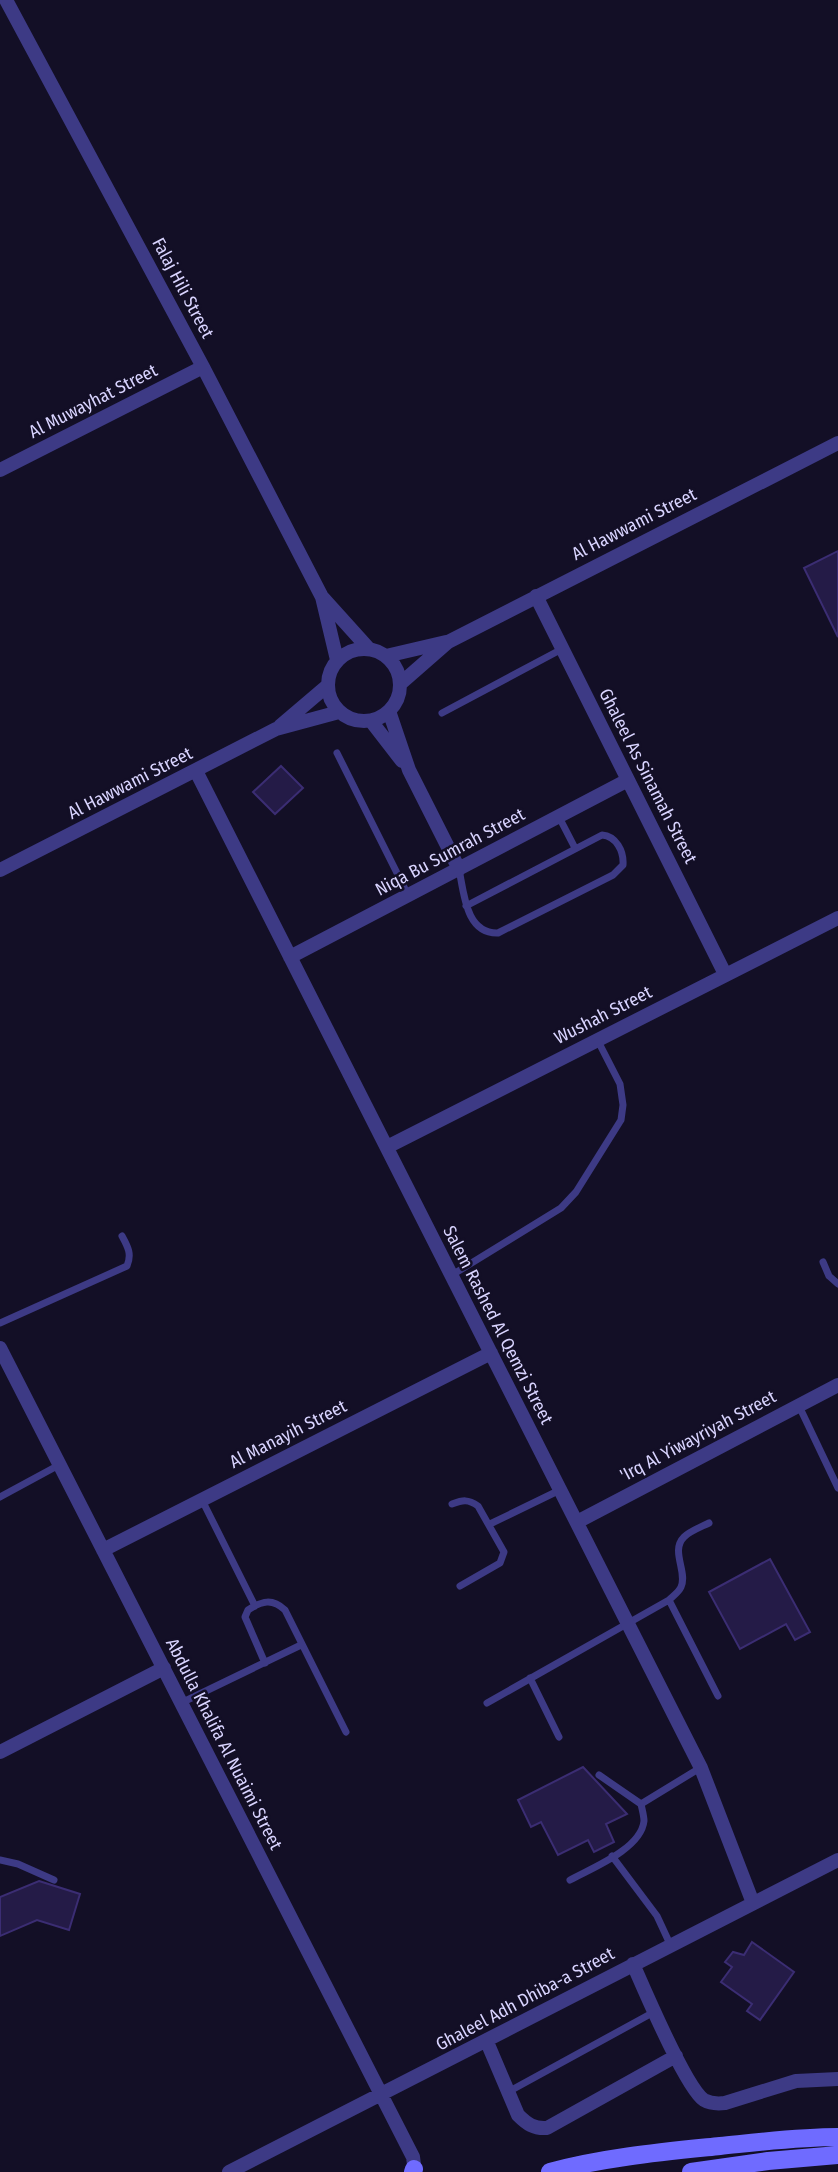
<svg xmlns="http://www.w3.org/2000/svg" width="838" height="2172" viewBox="0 0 838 2172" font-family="'Fira Sans Condensed',sans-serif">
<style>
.building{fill:#241b47;stroke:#3b2d73;stroke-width:2}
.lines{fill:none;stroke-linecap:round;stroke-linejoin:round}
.lane{stroke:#3d3a85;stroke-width:7}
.street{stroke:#3d3a85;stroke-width:14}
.secondary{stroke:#6f6bff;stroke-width:18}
.labels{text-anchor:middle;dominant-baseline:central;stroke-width:5;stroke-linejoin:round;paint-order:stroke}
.street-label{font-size:18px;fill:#d9d4ff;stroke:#130f26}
</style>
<rect width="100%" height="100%" fill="#130f26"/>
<path class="building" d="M838,551V637L804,568Z
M281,766L303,788L275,814L253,792Z
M770,1559L810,1632L795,1640L786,1624L740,1649L709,1592Z
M583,1767L627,1814L606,1824L614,1842L594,1852L588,1840L558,1855L541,1822L531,1827L518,1800Z
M39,1881L80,1894L69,1930L37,1920L0,1936V1897Z
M752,1942L794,1972L760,2020L747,2011L752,2004L721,1982L732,1967L725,1962L733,1952L744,1955Z"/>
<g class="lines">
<path class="lane" d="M442,713L562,649
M337,753L408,895
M559,817L575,848
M459,869C464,894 466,934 498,933L613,875L623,865C624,851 616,836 602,835L466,906
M823,1262L829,1276L838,1284
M452,1275L561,1208L576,1192L621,1120L623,1105L620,1084L598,1041
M0,1323L127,1266C132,1254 128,1247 122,1236
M799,1406L838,1488
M0,1497L59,1465
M202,1500L255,1606
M452,1504C463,1500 468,1499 478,1506L504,1552L500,1563L460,1586
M490,1524L560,1490
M669,1600L718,1696
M265,1663L245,1617L248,1610C262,1601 272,1598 285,1610L346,1732
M530,1678L559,1737
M181,1703L301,1645
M487,1703L669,1600C673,1596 679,1592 681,1587C688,1572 670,1551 684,1537C690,1531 701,1527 709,1523
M641,1804L700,1768
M612,1856L657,1916L670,1944
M0,1860L18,1864L54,1880
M570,1880C592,1868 641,1849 644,1821C644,1816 642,1809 641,1804L599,1775
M508,2092L654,2012"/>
<path class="street" d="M6,0L203,367L322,597L337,660
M0,470L203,367
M536,596L725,974
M323,598L369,649
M328 685a36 36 0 1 1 72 0a36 36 0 1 1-72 0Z
M386,656L446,642
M400,684L448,642L838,443
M389,711L409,770L459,869
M371,721L402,761
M280,726L327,686
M196,771L701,1768L753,1903
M0,870L276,729L339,712
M290,957L628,780
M387,1147L838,918
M0,1348L413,2157L415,2172
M577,1522L838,1385
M103,1550L491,1353
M0,1752L164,1668
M633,1964C644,1989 686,2088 704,2100C711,2104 717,2104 725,2103L796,2081L838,2079
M487,2042L518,2115C527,2124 534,2129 547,2128L676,2056
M229,2172L838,1860"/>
<path class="secondary" d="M413,2172L414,2169
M550,2172C606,2157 662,2152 720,2146C759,2142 799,2137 838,2137
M691,2172L768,2161L838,2155"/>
</g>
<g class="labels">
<g class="street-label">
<text transform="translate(183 288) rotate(62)">Falaj Hili Street</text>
<text transform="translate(93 401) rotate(-27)">Al Muwayhat Street</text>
<text transform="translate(634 524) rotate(-27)">Al Hawwami Street</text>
<text transform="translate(648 776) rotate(63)">Ghaleel As Sinamah Street</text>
<text transform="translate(130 783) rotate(-27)">Al Hawwami Street</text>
<text transform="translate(450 852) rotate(-28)">Niqa Bu Sumrah Street</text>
<text transform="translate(603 1015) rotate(-27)">Wushah Street</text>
<text transform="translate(498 1325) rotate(63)">Salem Rashed Al Qemzi Street</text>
<text transform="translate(288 1434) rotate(-27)">Al Manayih Street</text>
<text transform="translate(698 1436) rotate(-28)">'Irq Al Yiwayriyah Street</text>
<text transform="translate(224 1744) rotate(63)">Abdulla Khalifa Al Nuaimi Street</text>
<text transform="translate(525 1999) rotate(-28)">Ghaleel Adh Dhiba-a Street</text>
</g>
</g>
</svg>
